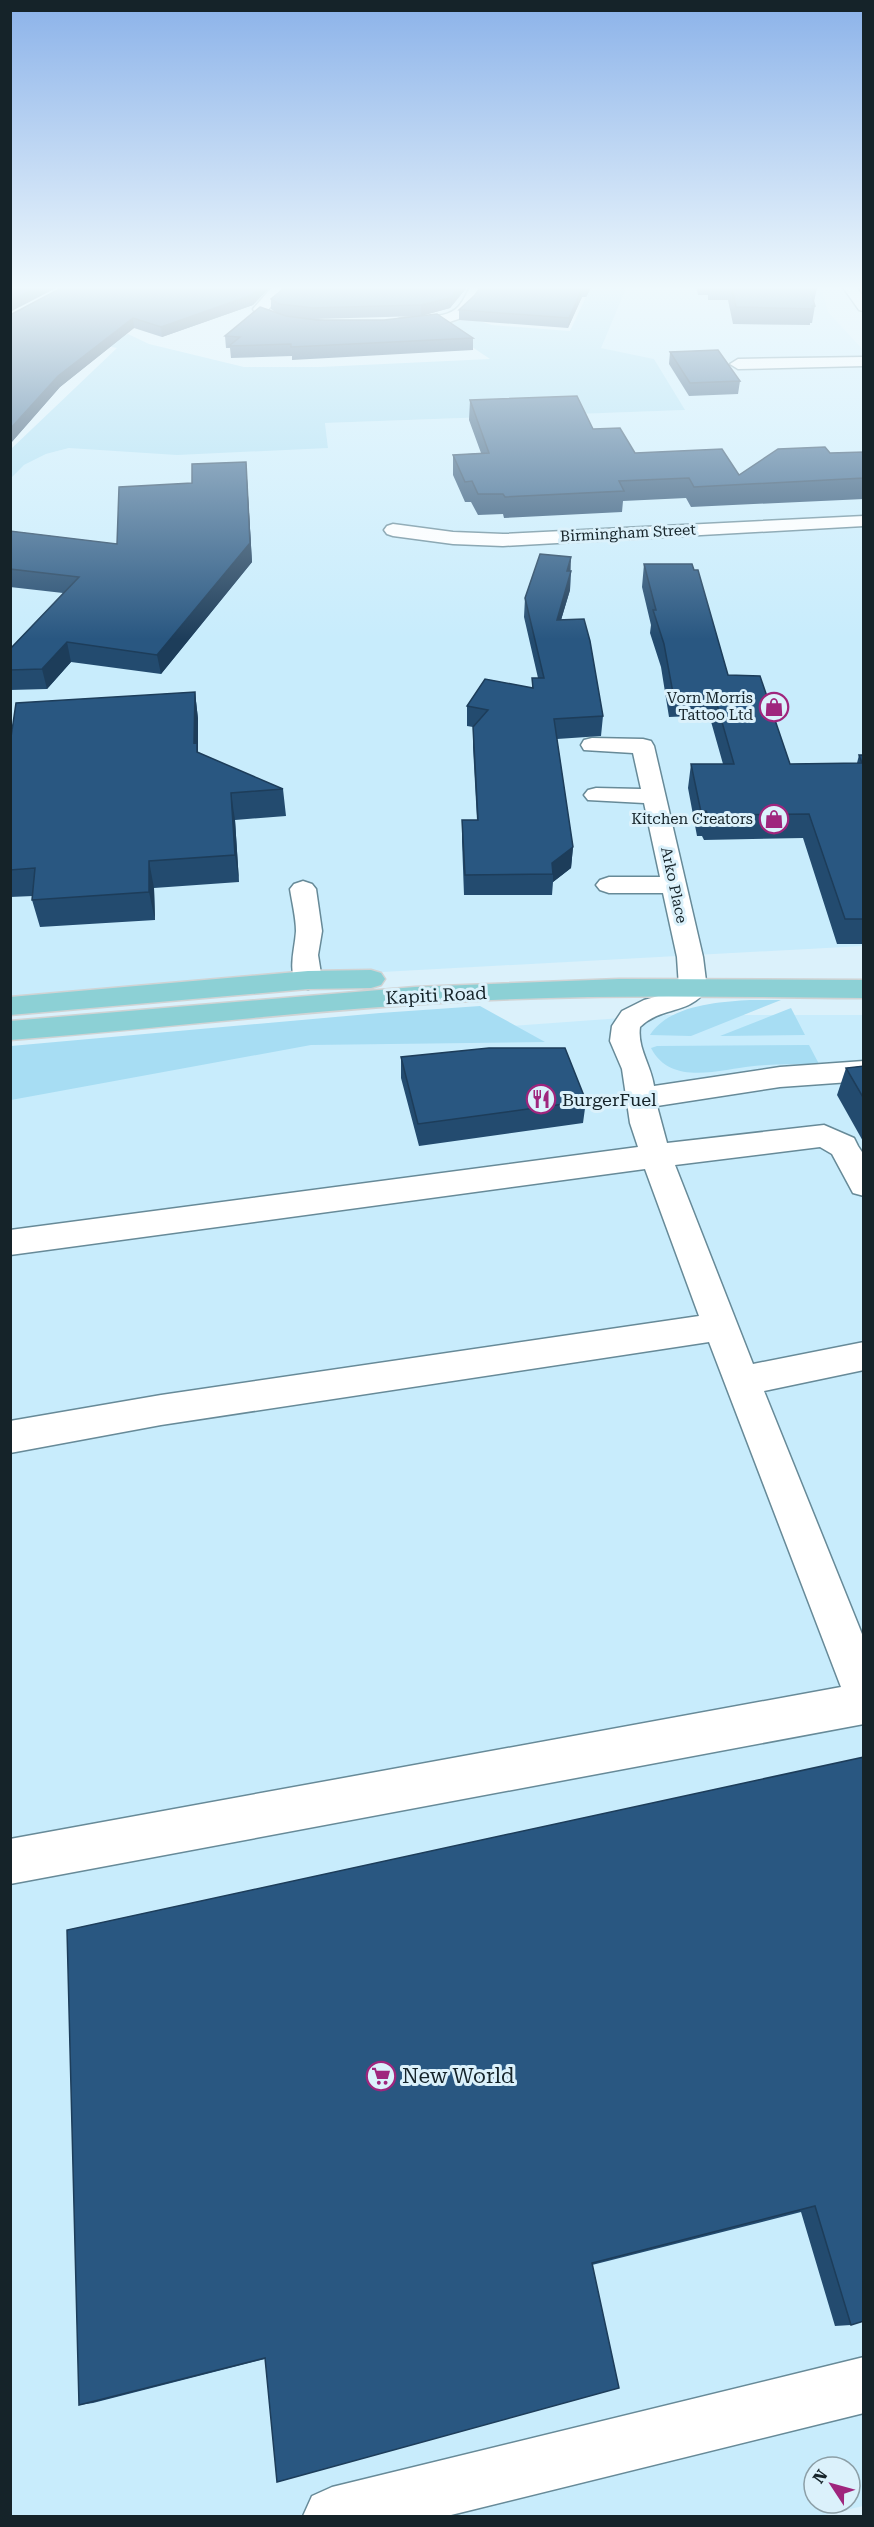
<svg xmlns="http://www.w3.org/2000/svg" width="874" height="2527" viewBox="0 0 874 2527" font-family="'Roboto Serif',serif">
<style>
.built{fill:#c8ecfc;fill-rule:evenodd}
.green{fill:#a7ddf3}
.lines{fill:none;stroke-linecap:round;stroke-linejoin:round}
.minor-casing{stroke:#678a98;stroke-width:3}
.major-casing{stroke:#d0d3d4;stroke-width:3}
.minor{fill:#fff;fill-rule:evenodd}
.major{fill:#8cd0d5;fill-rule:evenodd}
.wall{fill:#234b6f}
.shaded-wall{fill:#1d3d5a}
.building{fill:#295781;stroke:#1d3d5a;stroke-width:1.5}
.labels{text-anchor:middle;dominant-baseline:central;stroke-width:6;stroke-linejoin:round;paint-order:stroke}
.far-street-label{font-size:15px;fill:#152329;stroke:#dbf1fb}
.far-poi-label{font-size:15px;fill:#152329;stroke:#dbf1fb;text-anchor:end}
.street-label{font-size:18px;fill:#152329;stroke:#dbf1fb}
.poi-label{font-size:18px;fill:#152329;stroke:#dbf1fb;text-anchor:start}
.near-poi-label{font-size:21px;fill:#152329;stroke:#dbf1fb;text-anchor:start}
</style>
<rect width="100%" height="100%" fill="#dbf1fb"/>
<path class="built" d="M627,286H821L828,312L863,350V946L382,972L11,1000L10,478L24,465L46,454L69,448H328L325,423L684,410L654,359L600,348Z
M663,1015H863V2506L820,2516H11L10,1074L295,1042ZM814,2467H850V2503H814Z"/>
<path class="green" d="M591,286H627L601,348L654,359L685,410L325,423L328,448L177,455L69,448L46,454L24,465L11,478V449L117,348L107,346L114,338L128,334L149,344L244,367H320L490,359L441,326L469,318L492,325L570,331Z
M750,1000H781L691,1036L650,1035C669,1005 718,1002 750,1000Z
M480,1006L545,1042L311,1045L11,1100V1046L380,1013Z
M791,1008L805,1035L720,1036Z
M809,1045L819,1064C797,1064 776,1064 754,1066C721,1069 671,1087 651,1048L657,1046Z"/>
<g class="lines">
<g class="minor-casing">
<path id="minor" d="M273,286H287L268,310L281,318L302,323L304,326L302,329C287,333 260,323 253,309Z
M471,286H484C479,295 474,308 466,315C455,324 401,333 392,323C405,310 442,325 459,306C464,300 467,292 471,286Z
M842,286H855L864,297V311L859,310Z
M864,357V366L738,369L730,364L738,359Z
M864,516V526L503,546L453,544L393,536L387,534L384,530L387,526L393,524L453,532L503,534Z
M592,738L643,739L651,741L654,746L703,957L707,989C690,1015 661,1006 640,1027C637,1048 651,1065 654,1086L780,1067L864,1061V1081L780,1087L657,1106L667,1143L824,1125L854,1138L858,1146L864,1155V1196L853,1193L832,1154L820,1147L675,1165L753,1364L864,1342V1370L764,1391L864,1639V1724L10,1884V1839L841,1687L709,1342L161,1425L10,1453V1421L161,1395L699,1316L645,1169L10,1255V1230L638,1147L630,1123L622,1069L610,1041L612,1026L622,1011L644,1000L676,991L679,987L677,957L663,893H609L600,890L596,885L600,880L609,877H660L644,803L588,800L584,795L588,790L596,788L641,789L633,753L584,750L581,745L584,740Z
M303,881L312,884L316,889L322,931L318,955L322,980L318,986L308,989L298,986C287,969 295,950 296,931C296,918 292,902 290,889L294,884Z
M864,2357V2413L447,2516H303L312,2496L332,2487Z"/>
</g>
<g class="major-casing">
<path id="major" d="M371,970L381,973L385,979L381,985L371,988L308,989L10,1015V997L308,971Z
M619,979L864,980V998C733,997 603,994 473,1001C318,1009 165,1028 10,1040V1021L415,987Z"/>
</g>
<use href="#minor" class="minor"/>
<use href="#major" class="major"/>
</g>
<path class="wall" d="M65,286H271L253,305L162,337L134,328L60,387L10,444V315Z
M282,286H468L450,308L421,316L314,319L285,315L473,338V350L292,360V356L231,358L230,348H226L225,336L275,312L271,309V299L282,289Z
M481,286H592L586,297H582L568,328L459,320V310L475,295Z
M696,286H816L817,288L814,302L815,306L812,323H810V325L733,324L728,300H708V295H698Z
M670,352L740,381L738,394L689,396L669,364Z
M470,400L593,429L635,453L739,475L830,453L864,452V499L691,507L686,498L623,501L622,512L504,518L503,514L478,515L471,502H465L453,475V455L481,453L469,420Z
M246,462L252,562L161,674L71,662L47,689L10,690V649L63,593L10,587V531L117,544L192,483Z
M644,564L728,675L790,764L857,763L859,755H864V944H837L803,838L704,840L702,836H697L688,788L691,764H723L710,718H693L692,716L669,717L661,667L650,633L651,625L642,587Z
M570,571H571L570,590L561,620L603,716L601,736L557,739L573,847L571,868L553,882L552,895H464L462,841V820H477L473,747V727L467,726V706L532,688V678H538L524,617L525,598Z
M195,692L198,719V753L283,789L286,816L235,820L239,882L154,888L155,920L40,927L32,900L33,896L10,897V744Z
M401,1057L586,1101L583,1123L419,1146L401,1078Z
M864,1066V1143L837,1095L846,1068Z
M864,1757L851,2325L835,2326L801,2212L592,2265L265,2359L93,2403L79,2405Z"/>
<path class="shaded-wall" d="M39,286H60L10,312V301Z
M261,286H271L253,305L162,337L161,327Z
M460,286H468L450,308L421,316V305Z
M587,286H592L586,297V287Z
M583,287L582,297L568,328L569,318Z
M133,318L134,328L60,387L10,444V429L58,376Z
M246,462L252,562L161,674L157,655Z
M571,557L570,590L555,640L557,620L567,571Z
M67,642L71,662L47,689L42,669Z
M195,692L198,719V754L201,769L194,743Z
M231,793L235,820L239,882L235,855Z
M573,847L571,868L553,882V874L552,863Z
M149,861L154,888L155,920L149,892Z"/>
<path class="building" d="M10,286H39L10,301Z
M65,286H261L252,295L161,327L133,318L58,376L10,429V315Z
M287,286H460L450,298L421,305L313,308L279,304L271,299Z
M481,286H587L586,287H583L569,318L459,310L475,295Z
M731,286H816L817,288L809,287L815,306H812L813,309L736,307Z
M260,307L286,316L316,320H384L437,314L473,338L291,347V344L229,346L240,337L225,336Z
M718,350L740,381L690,383L670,352Z
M577,396L593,429L620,428L635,453L722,449L739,475L778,449L825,447L830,453L864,452V478L694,487L689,478L619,481L624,491L505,497L503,494H478L472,481L465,482L453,455L489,453L470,400Z
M246,462L250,543L157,655L67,642L42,669L10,670V649L79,577L10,569V531L117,544L119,487L192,483V464Z
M540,554L571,557L567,571H571L557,620L584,619L590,641L603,716L554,719L573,847L552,863L553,874L465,875L462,820H478L473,727L488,710L467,706L485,679L533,688L532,678H544L525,598Z
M644,564H692L694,570H698L728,675L760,676L790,764L862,763L859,755H864V919H845L809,814L708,815L706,811L701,812L691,764H734L714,694L696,695V693H673L664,644L653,610H656Z
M195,692L194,743L197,742V752L283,789L231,793L235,855L149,861V892L32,900L35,868L10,870V744L16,703Z
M489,1048H565L586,1101L418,1124L401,1057Z
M864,1066V1099L846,1068Z
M864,1757V2321L851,2325L815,2206L592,2263L619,2388L277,2482L265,2358L79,2405L67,1930Z"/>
<linearGradient id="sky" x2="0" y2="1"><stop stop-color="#8bb2e9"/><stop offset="0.45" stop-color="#eff9fd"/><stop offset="1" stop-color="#eff9fd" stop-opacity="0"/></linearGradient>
<rect width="874" height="639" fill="url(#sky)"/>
<defs>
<g id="shop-ring" transform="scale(1.5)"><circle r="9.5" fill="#dbf1fb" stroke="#9f257d" stroke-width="1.5"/><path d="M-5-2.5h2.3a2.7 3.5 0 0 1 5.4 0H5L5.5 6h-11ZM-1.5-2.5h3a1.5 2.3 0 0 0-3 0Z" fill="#9f257d"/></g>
<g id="restaurant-ring" transform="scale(1.5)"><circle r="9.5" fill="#dbf1fb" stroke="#9f257d" stroke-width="1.5"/><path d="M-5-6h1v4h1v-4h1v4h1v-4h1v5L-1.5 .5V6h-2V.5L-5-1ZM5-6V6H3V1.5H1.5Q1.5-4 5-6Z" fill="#9f257d"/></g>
<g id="supermarket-ring" transform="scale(1.5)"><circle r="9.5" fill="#dbf1fb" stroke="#9f257d" stroke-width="1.5"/><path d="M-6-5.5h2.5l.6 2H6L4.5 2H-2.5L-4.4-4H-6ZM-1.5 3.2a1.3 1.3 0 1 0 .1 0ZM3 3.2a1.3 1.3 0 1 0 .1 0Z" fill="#9f257d"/></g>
</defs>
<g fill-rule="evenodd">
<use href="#shop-ring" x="774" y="707"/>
<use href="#shop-ring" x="774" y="819"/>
<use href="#restaurant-ring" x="541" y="1099"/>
<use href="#supermarket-ring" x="381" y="2076"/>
</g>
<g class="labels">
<g class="far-street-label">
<text transform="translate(628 533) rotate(-3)">Birmingham Street</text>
<text transform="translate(674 885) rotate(78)">Arko Place</text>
</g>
<g class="far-poi-label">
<text x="753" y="698">Vorn Morris<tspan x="753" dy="17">Tattoo Ltd</tspan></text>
<text x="753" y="819">Kitchen Creators</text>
</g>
<g class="street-label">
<text transform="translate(436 995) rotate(-3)">Kapiti Road</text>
</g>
<g class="poi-label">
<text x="562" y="1099">BurgerFuel</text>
</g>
<g class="near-poi-label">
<text x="402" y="2076">New World</text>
</g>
</g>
<rect width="874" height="2527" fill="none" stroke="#152329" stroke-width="24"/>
<g transform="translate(832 2485) rotate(306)"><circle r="28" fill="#dbf1fb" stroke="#8c9fa7" stroke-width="1.5"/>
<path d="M0-4.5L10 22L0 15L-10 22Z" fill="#9f257d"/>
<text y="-9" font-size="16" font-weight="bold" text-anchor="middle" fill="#152329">N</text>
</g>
</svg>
